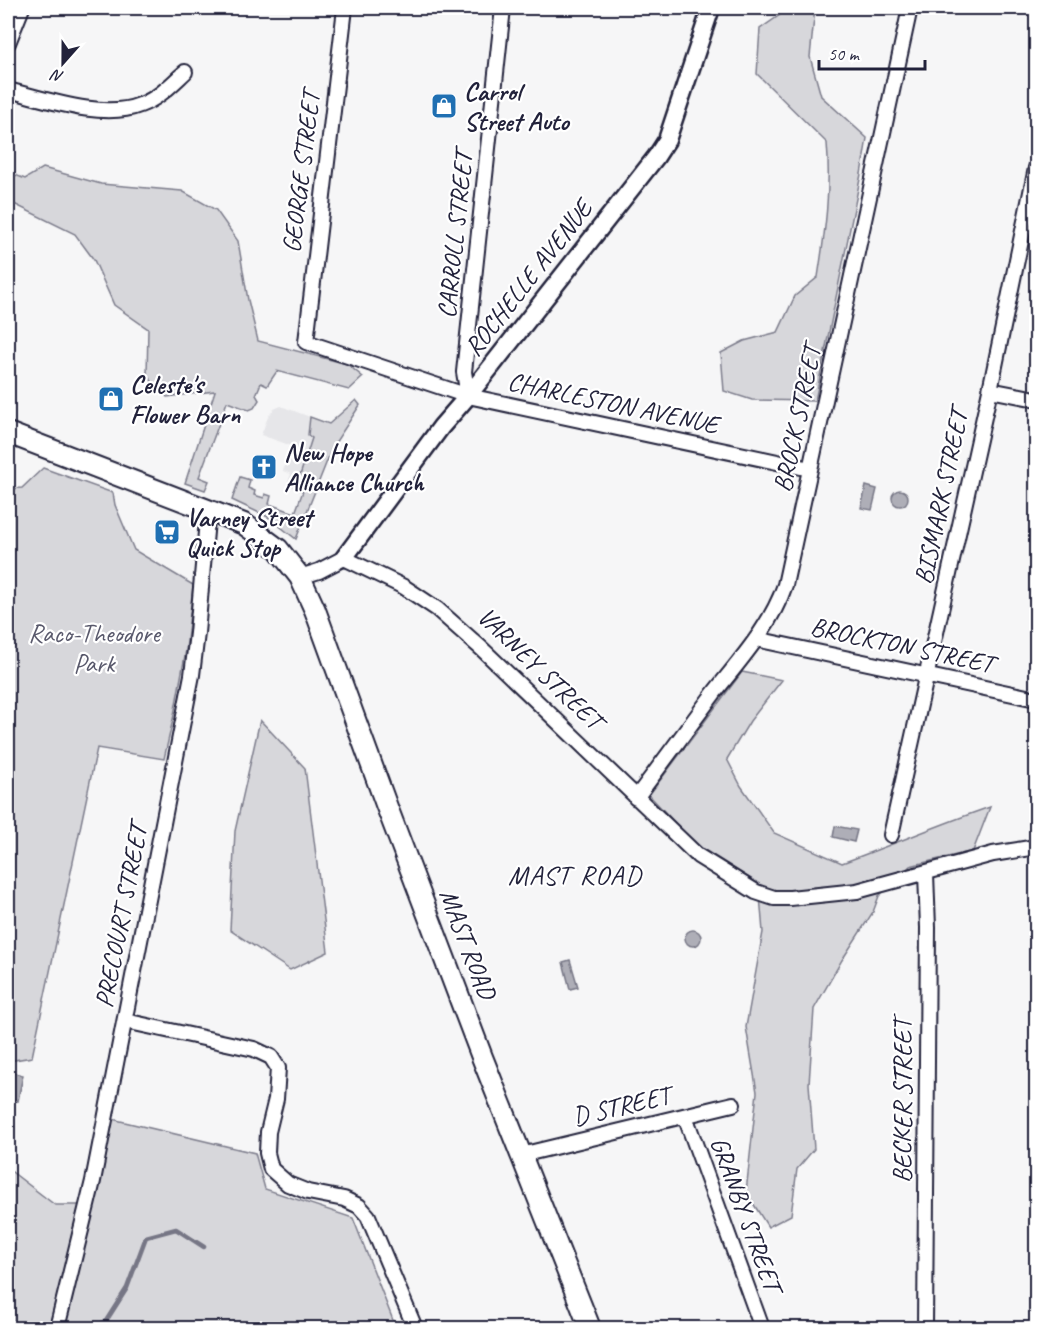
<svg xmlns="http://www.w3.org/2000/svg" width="1044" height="1336" viewBox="0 0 1044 1336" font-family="Caveat,sans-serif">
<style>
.built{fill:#e6e6e9}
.green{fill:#d7d7db;stroke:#7c7c8b;stroke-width:1.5}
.water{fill:#aeaeb7;stroke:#767685;stroke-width:1.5}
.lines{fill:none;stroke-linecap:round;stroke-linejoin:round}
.stream{stroke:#767685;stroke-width:4.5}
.minor-casing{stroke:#22223b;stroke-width:18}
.tertiary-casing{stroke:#22223b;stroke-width:21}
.secondary-casing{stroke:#22223b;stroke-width:24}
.minor{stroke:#fff;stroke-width:14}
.tertiary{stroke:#fff;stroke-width:16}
.secondary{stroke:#fff;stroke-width:20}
.labels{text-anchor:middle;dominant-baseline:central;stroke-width:4.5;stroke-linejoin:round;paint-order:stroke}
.poi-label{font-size:26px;font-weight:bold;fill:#22223b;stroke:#fff;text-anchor:start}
.street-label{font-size:26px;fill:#22223b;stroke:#fff}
.park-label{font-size:26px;fill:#58586b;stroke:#fff}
.neighbourhood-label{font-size:27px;letter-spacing:1.5px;fill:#22223b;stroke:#fff}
</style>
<rect width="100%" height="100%" fill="#f6f6f7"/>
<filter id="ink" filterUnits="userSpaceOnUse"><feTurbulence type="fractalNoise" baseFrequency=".0167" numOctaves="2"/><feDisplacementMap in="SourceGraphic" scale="12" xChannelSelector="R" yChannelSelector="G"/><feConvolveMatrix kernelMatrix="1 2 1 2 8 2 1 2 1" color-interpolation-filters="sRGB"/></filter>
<g filter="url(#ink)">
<path class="built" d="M281,406L310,417L308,435L313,438L296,488L287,485L291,474L283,471L292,446L261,435L268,417L274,409Z"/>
<path class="green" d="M790,8H815L810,57L821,96L867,138L861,174L815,401L752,400L724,391L721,353L744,341L778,332L795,296L818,277C825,233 831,188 827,143L757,74L760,29Z
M43,168L101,184L182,191L216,210L238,241L248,300L258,341L347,364L363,377L349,390L277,371L267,386L261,383L256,395L259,400L254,408L249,410L227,402L199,477L209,481L205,490L185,483L215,391L167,397L147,376L148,329L114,305L94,260L75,234L8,201V172L25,179Z
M356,400L360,405L333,446L296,539L268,517L232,500L240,477L250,480L248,488L255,491L254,495L264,498L265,494L271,496L269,504L295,513L303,491L296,488L312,438L308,435L310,417L329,424Z
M43,468L113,493L115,505L134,550L193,585L186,650L174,715L164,759L97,748L32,1057L8,1061V489L22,488Z
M742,672L782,680L750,721L727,759L741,786L774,833L842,863C892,845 940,824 990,807L973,851L910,866L879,896L873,912L842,960L814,1009L809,1084L814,1149L797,1169L791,1215L768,1227L746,1192L757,1092L746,1027L763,932L759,884L695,844L649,795Z
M260,720L305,768L328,952L290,970L230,930L235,831Z
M112,1119L255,1153L265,1189L353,1218L396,1328H8V1169L55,1205H95Z"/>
<path class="water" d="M866,486L877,489L872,510L861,508Z
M892 498a8 8 0 1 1 16 0a8 8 0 1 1-16 0Z
M835,826L857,830L854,842L833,837Z
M685 938a8 8 0 1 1 16 0a8 8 0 1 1-16 0Z
M570,960L578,987L570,989L563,962Z
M10,1072L23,1075L18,1101L8,1099V1085Z"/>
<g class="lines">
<path class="stream" d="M94,1328L106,1321L127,1288L146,1237L176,1229L204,1247"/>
<g class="minor-casing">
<path id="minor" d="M345,8L306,342L468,396L810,469
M8,43L22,8
M8,90C45,99 103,120 140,105C158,99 172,84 185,72
M990,390L1036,399
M468,396L464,372L503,8
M300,577L319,571L344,558L404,587L437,609L481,648L698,856L756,892L774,898H790L857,891L993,854L1036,847
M756,639L1036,699
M636,798C662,763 688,728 714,693C740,660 771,626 785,585L910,8
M891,835L990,390L1036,168
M125,1021L254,1049L271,1057L278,1068L276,1099L268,1132L267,1153L271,1169L288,1184L308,1192L344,1199L359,1206L368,1216L415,1328
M685,1116L762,1328
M521,1155L733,1104
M57,1328L93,1181L192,675L197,633L208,509
M925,1328L928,928L926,873"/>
</g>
<g class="tertiary-casing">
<path id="tertiary" d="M344,558L441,427L468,396L656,157L667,140L711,8"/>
</g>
<g class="secondary-casing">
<path id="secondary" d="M8,433L244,524L278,549L300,577L315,610L387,807L482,1057L590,1328"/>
</g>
<use href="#minor" class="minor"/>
<use href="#tertiary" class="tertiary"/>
<use href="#secondary" class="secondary"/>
</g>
</g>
<defs>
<g id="shop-square" transform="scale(1.35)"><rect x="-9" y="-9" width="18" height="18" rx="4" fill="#1f6fb2" stroke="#fff"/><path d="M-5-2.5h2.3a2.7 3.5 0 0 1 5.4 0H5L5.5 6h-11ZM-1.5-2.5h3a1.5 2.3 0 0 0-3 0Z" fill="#fff"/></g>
<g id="church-square" transform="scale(1.35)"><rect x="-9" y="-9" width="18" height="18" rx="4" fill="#1f6fb2" stroke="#fff"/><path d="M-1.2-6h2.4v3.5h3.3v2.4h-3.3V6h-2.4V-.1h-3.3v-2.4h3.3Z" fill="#fff"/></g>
<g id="supermarket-square" transform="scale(1.35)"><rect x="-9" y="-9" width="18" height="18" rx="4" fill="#1f6fb2" stroke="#fff"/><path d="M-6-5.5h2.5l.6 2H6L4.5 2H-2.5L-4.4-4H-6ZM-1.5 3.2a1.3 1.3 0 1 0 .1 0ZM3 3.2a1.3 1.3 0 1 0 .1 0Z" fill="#fff"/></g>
</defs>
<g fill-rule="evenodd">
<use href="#shop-square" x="444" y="106"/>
<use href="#shop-square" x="111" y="399"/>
<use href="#church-square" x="264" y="467"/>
<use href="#supermarket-square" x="167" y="532"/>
</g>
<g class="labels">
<g class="poi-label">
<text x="464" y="91">Carrol<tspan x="464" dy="30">Street Auto</tspan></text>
<text x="130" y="384">Celeste's<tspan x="130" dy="30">Flower Barn</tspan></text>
<text x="284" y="452">New Hope<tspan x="284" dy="30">Alliance Church</tspan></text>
<text x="186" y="517">Varney Street<tspan x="186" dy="30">Quick Stop</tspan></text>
</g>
<g class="street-label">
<text transform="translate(301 172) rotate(-83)">GEORGE STREET</text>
<text transform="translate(455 235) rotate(-84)">CARROLL STREET</text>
<text transform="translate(528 278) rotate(-52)">ROCHELLE AVENUE</text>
<text transform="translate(613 403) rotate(12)">CHARLESTON AVENUE</text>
<text transform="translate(797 419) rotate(-78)">BROCK STREET</text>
<text transform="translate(941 497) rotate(-78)">BISMARK STREET</text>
<text transform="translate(902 645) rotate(12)">BROCKTON STREET</text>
<text transform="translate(540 668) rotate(44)">VARNEY STREET</text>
<text transform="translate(121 916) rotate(-79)">PRECOURT STREET</text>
<text transform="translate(468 944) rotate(69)">MAST ROAD</text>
<text transform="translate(902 1101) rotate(-90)">BECKER STREET</text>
<text transform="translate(621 1106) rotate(-13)">D STREET</text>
<text transform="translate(746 1214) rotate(70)">GRANBY STREET</text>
</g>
<g class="park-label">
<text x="94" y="633">Raco-Theodore<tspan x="94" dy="30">Park</tspan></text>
</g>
<g class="neighbourhood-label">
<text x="575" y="875">MAST ROAD</text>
</g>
</g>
<rect width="1044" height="1336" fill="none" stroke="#fff" stroke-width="30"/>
<rect x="15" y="15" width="1014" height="1306" fill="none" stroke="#22223b" stroke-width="2" filter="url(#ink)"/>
<g transform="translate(63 63) rotate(201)" stroke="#ffffff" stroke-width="4.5" paint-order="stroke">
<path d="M0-4.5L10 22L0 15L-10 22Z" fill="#22223b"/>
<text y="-9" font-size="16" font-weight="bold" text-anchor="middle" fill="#22223b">N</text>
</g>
<path d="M819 60v9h106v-9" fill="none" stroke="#22223b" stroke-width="3"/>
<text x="828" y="60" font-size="18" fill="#22223b" stroke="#ffffff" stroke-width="4.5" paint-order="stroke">50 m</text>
</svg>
